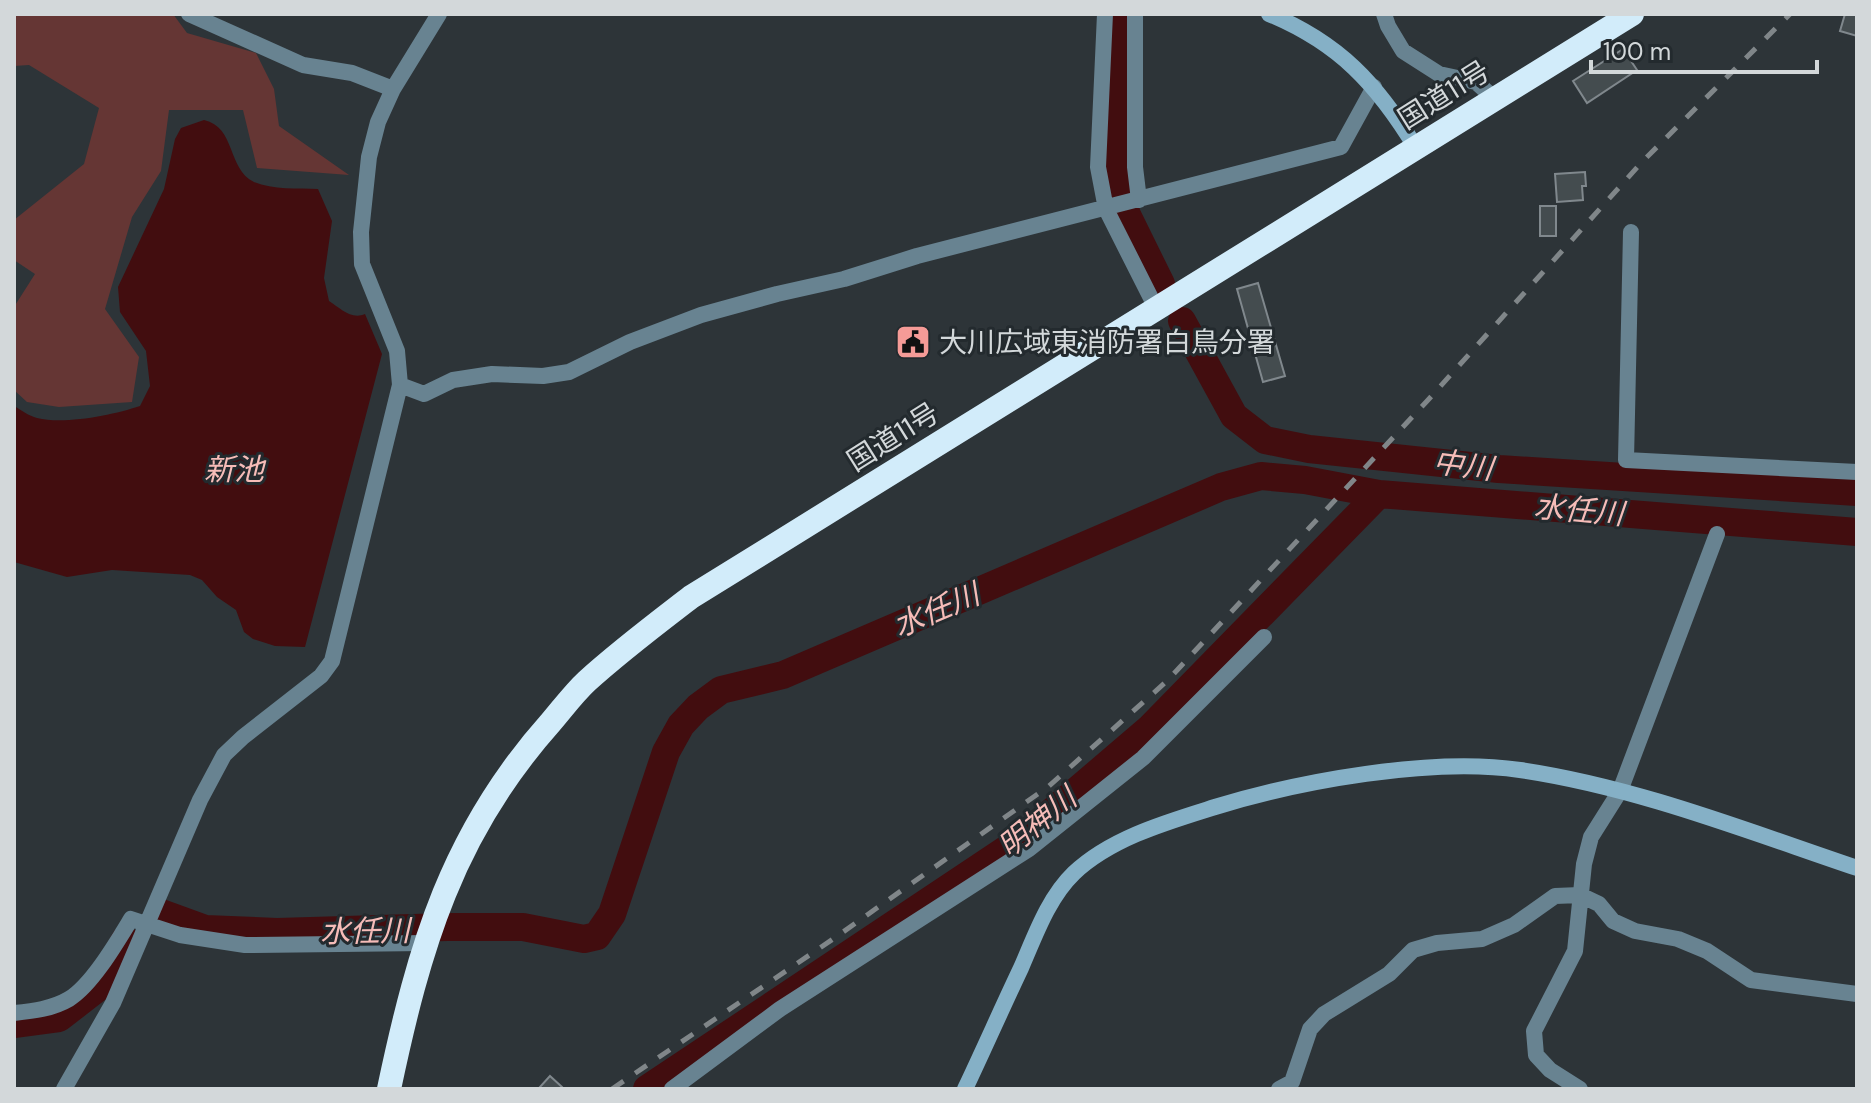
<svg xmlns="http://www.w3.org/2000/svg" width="1871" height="1103" viewBox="0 0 1871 1103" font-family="'DM Sans','Noto Sans JP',sans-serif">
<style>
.green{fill:#653634}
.water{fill:#420d0f}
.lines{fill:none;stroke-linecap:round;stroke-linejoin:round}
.river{stroke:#420d0f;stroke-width:28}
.building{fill:#444c4f;stroke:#80888d;stroke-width:2}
.street{stroke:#688391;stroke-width:16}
.secondary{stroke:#85b0c6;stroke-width:16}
.highway{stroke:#d2ecfa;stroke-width:24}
.rail{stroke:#808689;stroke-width:5;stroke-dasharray:14 14;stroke-linecap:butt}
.labels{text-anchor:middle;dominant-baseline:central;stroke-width:6;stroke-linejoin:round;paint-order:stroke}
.street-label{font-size:28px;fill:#d3d8da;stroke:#232a2e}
.poi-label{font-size:28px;fill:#d3d8da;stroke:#232a2e;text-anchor:start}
.water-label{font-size:30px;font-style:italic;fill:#f6bcb8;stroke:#232a2e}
</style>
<rect width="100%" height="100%" fill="#2d3438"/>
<path class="green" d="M14,14H173L187,33L256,53L274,89L279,126L349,175L257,168L243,110H169L161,171L132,217L105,309L139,357L132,402L59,407L27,402L14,390V307L35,274L14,260V220L84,164L99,108L29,65L14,66Z"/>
<path class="water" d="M204,120C236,127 227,169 254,182C273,190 298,188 318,189L332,221L324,278L329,301C340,308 351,320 365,314L382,354L305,647L275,646L253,639L244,632L236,610L217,597L202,580L190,575L112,570L67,577L14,562V406C21,410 29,416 37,418C64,425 113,415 140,406L150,386L146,351L120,312L118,287L164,189L175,139L181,128Z"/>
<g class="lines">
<path class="river" d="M1121,14L1122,92L1115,174L1127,215L1161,284
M1182,321L1234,416L1265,440L1309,449L1499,469L1857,492
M161,913L205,929L277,932L447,927H523L584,939L597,936L612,914L666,752L681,725L698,707L721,690L783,675L1221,487L1261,476L1305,480L1379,494L1857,532
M14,1024L59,1018L99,987L125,940
M647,1089L1013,845L1149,729L1379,494"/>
</g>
<path class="building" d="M1845,14H1857V36L1840,31Z
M1623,49L1637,70L1587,103L1573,81Z
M1585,172L1586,186H1582L1583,200L1557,202L1555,174Z
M1540,206H1556V236H1540Z
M1258,283L1285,376L1263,382L1237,289Z
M550,1076L562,1087L561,1089L539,1088Z"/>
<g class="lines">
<path class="street" d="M189,14L303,65L352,73L393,89
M1105,14L1098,167L1106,209L1157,310
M1135,14V167L1139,200
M1384,14L1388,26L1403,51L1439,74L1476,82L1495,99
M1631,232L1626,460L1857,472
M400,385L424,394L453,380L492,374L543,376L569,372L630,342L701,315L777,294L844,279L917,256L1341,147L1374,87
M14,1013C33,1011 52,1009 69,999C92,985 117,942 131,919L180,935L245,945L425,943
M64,1089L113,1003L200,800L224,755L243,737L321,676L332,661L400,385L397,351L362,264L361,232L369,157L378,122L393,89L439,14
M672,1089L780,1009L1029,849L1143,758L1264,637
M1279,1089L1292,1082L1310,1029L1324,1014L1389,974L1413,950L1437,943L1482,939L1514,925L1555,896L1580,895L1599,904L1613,921L1635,931L1678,939L1707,951L1751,980L1857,994
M1580,1089L1550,1070L1536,1055L1534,1031L1575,951L1584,864L1591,837L1620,791L1717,534"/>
<path class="secondary" d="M1269,14C1339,43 1377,84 1416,148
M965,1089C984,1049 1002,1008 1021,968C1035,936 1048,898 1074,873C1111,838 1167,822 1215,807C1300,781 1431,757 1520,770C1636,787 1747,831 1857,868"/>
<path class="highway" d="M389,1089C419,947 452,833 551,722C563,708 574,693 587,681C620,651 656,624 691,597L1632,14"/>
<path class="rail" d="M612,1089L836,937L1049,786L1167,681L1428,400L1642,162L1790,14"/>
</g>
<defs>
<g id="civic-square" transform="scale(1.8)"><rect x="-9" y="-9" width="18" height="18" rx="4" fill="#f59b97" stroke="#232a2e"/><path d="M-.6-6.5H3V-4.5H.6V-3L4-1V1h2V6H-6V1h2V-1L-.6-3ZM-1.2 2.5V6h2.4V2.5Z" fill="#111"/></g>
</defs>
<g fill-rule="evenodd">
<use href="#civic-square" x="913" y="342"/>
</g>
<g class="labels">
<g class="street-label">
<text transform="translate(1444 95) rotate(-32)">国道11号</text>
<text transform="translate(893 437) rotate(-32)">国道11号</text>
</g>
<g class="poi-label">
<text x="939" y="342">大川広域東消防署白鳥分署</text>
</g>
<g class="water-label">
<text transform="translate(1463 465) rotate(7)">中川</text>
<text x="234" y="469">新池</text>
<text transform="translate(1579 510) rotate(5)">水任川</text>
<text transform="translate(936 610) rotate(-23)">水任川</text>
<text transform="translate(1037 822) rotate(-39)">明神川</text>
<text transform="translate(365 931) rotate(-1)">水任川</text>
</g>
</g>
<rect width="1871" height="1103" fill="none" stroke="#d3d8da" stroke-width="32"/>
<path d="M1591 60v12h226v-12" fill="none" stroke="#d3d8da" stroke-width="4"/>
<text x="1603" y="60" font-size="24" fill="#d3d8da" stroke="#232a2e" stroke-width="6" paint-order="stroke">100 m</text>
</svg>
